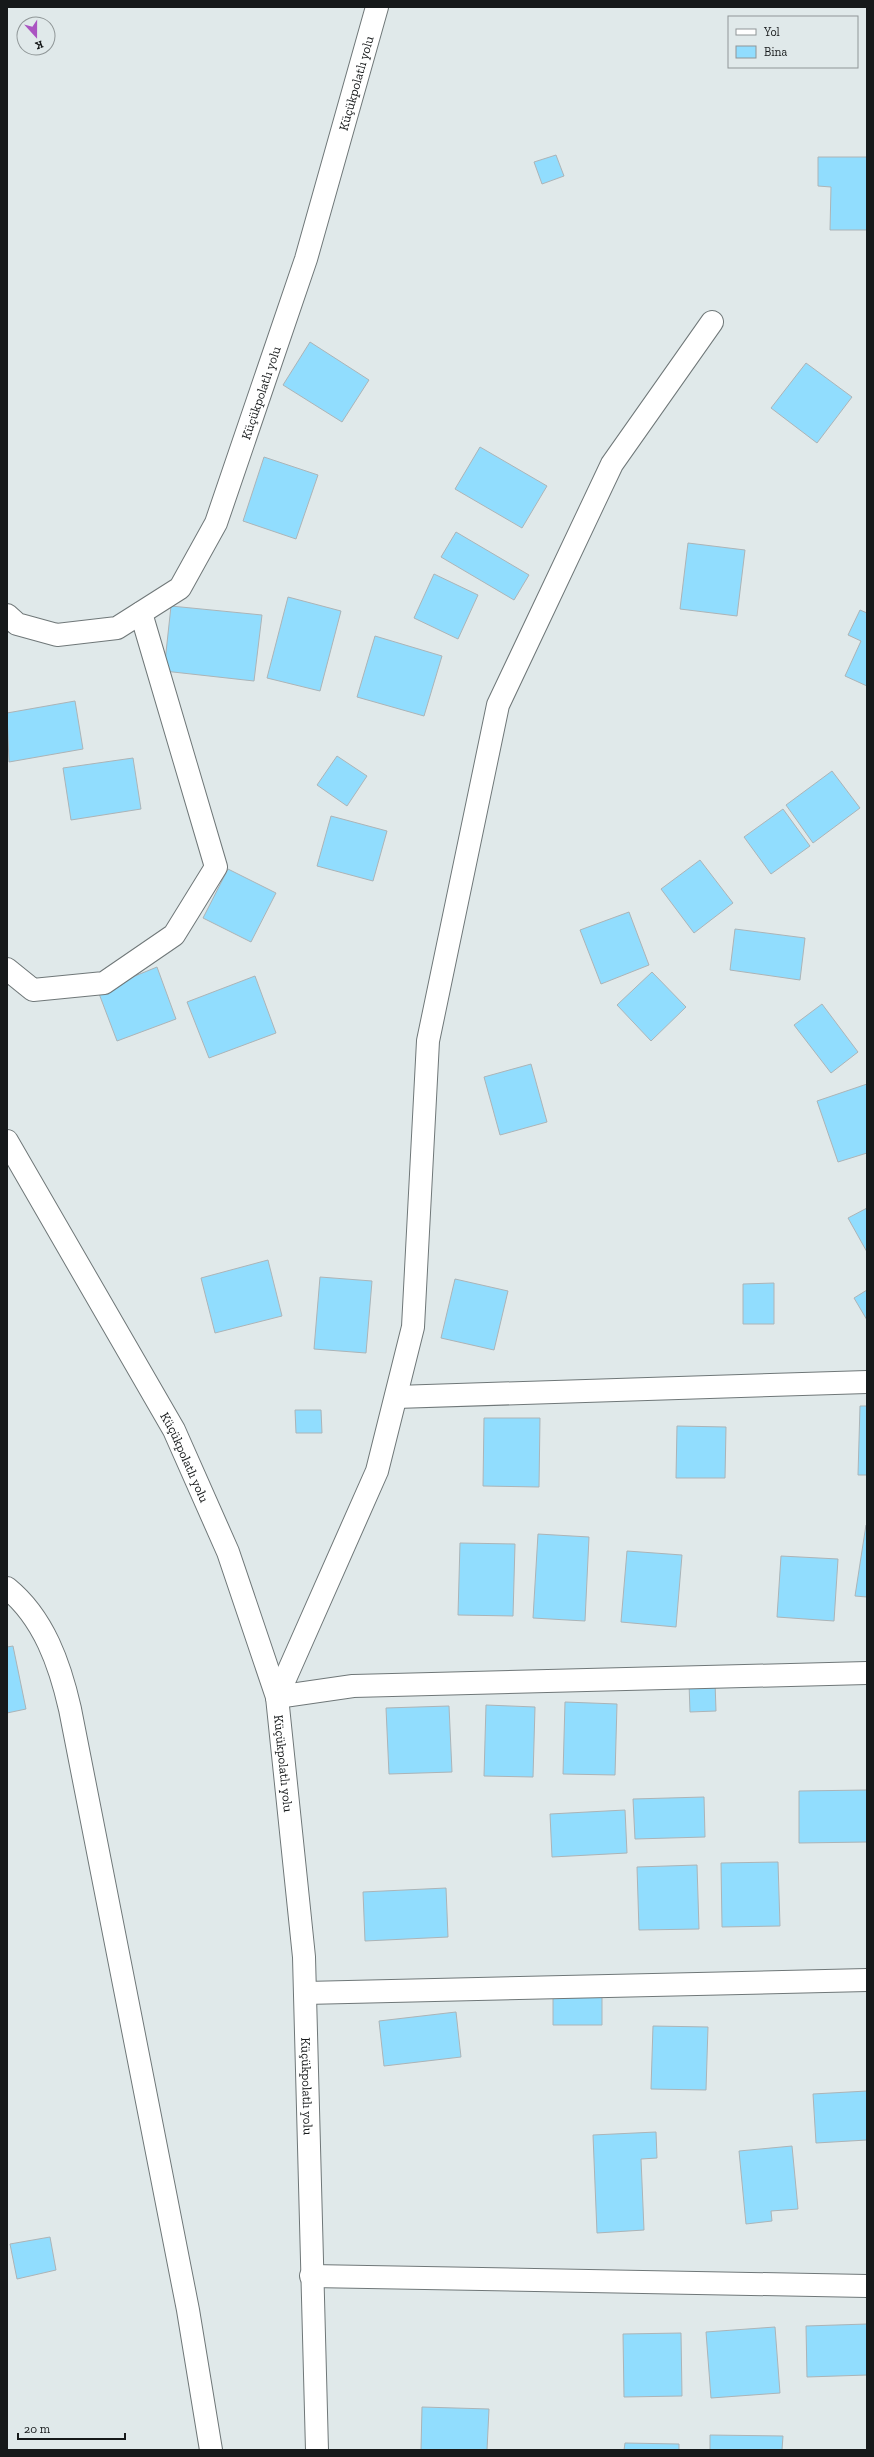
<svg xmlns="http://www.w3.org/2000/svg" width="874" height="2457" viewBox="0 0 874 2457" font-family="'Zilla Slab',serif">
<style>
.building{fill:#91ddfe;stroke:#acb4b7}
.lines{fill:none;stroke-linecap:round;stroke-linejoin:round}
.minor-casing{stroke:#6f7778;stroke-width:24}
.minor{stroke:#fff;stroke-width:22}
.labels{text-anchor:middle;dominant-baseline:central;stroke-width:4;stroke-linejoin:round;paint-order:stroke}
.street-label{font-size:13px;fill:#16191a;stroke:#e0e9ea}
</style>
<rect width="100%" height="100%" fill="#e0e9ea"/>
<path class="building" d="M556,155L564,176L542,184L534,162Z
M818,157H867V230H830L831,187L818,186Z
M310,342L369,380L342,422L283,385Z
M806,363L852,397L817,443L771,408Z
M480,447L547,486L522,528L455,489Z
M264,457L318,475L296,539L243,521Z
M456,532L529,575L514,600L441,557Z
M688,543L745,550L737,616L680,609Z
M434,574L478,595L458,639L414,618Z
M288,597L341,611L320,691L267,678Z
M171,606L262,615L254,681L164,671Z
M860,610L867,613V686L845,676L861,641L848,635Z
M375,636L442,656L424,716L357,697Z
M75,701L83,749L9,762L7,713Z
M337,756L367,776L347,806L317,785Z
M133,758L141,809L71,820L63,768Z
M832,771L860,808L813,843L786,805Z
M783,809L810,846L771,874L744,837Z
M331,816L387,831L373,881L317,866Z
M700,860L733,903L694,933L661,889Z
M228,869L276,893L251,942L203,918Z
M629,912L649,965L601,984L580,930Z
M735,929L805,938L800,980L730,970Z
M157,967L176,1019L117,1041L98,991Z
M652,972L686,1007L651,1041L617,1005Z
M255,976L276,1033L209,1058L187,1002Z
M822,1004L858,1052L831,1073L794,1025Z
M531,1064L547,1122L500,1135L484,1077Z
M867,1084V1153L838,1162L817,1101Z
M867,1208V1252L848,1218Z
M268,1260L282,1316L215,1333L201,1278Z
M320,1277L372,1281L366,1353L314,1349Z
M455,1279L508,1291L494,1350L441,1338Z
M774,1283V1324H743V1284Z
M867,1290V1320L854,1298Z
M860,1406H867V1475H858Z
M295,1410H321L322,1433H296Z
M484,1418H540L539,1487L483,1486Z
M677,1426L726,1427L725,1478H676Z
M866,1525H867V1597L855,1596Z
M538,1534L589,1537L585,1621L533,1618Z
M460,1543L515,1544L513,1616L458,1615Z
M627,1551L682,1555L676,1627L621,1622Z
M781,1556L838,1559L834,1621L777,1617Z
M13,1646L26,1709L7,1713V1647Z
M715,1682L716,1711L690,1712L689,1683Z
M565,1702L617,1704L615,1775L563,1774Z
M486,1705L535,1707L533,1777L484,1776Z
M449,1706L452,1772L389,1774L386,1708Z
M867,1790V1842L799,1843V1791Z
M704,1797L705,1837L635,1839L633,1799Z
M625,1810L627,1853L552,1857L550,1814Z
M778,1862L780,1926L722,1927L721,1863Z
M697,1865L699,1929L639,1930L637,1867Z
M446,1888L448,1937L365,1941L363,1892Z
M602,1993V2025H553V1994Z
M456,2012L461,2057L384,2066L379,2021Z
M653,2026L708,2027L706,2090L651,2089Z
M867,2091V2140L816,2143L813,2094Z
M656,2132L657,2158L641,2159L644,2230L597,2233L593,2135Z
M792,2146L798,2209L771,2211L772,2221L746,2224L739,2151Z
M50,2237L56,2270L17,2279L10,2244Z
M867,2324V2375L807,2377L806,2326Z
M775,2327L780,2393L711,2398L706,2332Z
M681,2333L682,2396L624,2397L623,2334Z
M422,2407L489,2409L487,2450H421Z
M710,2435L783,2436L782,2450H710Z
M625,2443L679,2444V2450H624Z"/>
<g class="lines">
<g class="minor-casing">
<g id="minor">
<path id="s1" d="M7,615L17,624L57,635L117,628L180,588L216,523L306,259L377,7"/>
<path d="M7,969L33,990L104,983L174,935L216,867L141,613"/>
<path id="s2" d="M7,1141L174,1430L228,1552L277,1697L304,1957L317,2450"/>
<path d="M396,1397L867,1382"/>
<path d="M7,1588C44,1618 60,1665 70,1709L188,2310L211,2450"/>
<path d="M277,1697L377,1471L413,1327L428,1041L498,705L612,464L712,322"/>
<path d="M277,1697L353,1686L867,1673"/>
<path d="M305,1993L867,1980"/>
<path d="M311,2276L867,2286"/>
</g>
</g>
<use href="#minor" class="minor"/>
</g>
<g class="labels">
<g class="street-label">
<text stroke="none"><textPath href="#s1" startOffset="726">Küçükpolatlı yolu</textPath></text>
<text stroke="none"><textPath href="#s1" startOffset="402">Küçükpolatlı yolu</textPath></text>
<text stroke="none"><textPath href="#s2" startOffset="363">Küçükpolatlı yolu</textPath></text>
<text stroke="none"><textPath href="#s2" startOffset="687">Küçükpolatlı yolu</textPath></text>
<text stroke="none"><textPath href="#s2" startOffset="1011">Küçükpolatlı yolu</textPath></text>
</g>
</g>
<rect width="874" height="2457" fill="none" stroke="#16191a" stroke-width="16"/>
<rect x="728" y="16" width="130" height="52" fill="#e0e9ea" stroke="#8f9697"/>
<rect x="736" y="29" width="20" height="6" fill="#ffffff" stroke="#8f9697"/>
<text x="764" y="36" font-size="12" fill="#16191a">Yol</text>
<rect x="736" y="46" width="20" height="12" fill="#91ddfe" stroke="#8f9697"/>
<text x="764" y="56" font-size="12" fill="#16191a">Bina</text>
<g transform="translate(36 36) rotate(159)"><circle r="19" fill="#e0e9ea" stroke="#8f9697"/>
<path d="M0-3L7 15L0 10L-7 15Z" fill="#ab54c2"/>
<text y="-6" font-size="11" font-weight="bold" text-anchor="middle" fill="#16191a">K</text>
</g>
<path d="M18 2433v6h107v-6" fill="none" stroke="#16191a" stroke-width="2"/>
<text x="24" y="2433" font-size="12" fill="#16191a" stroke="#e0e9ea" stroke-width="3" paint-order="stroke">20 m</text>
</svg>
